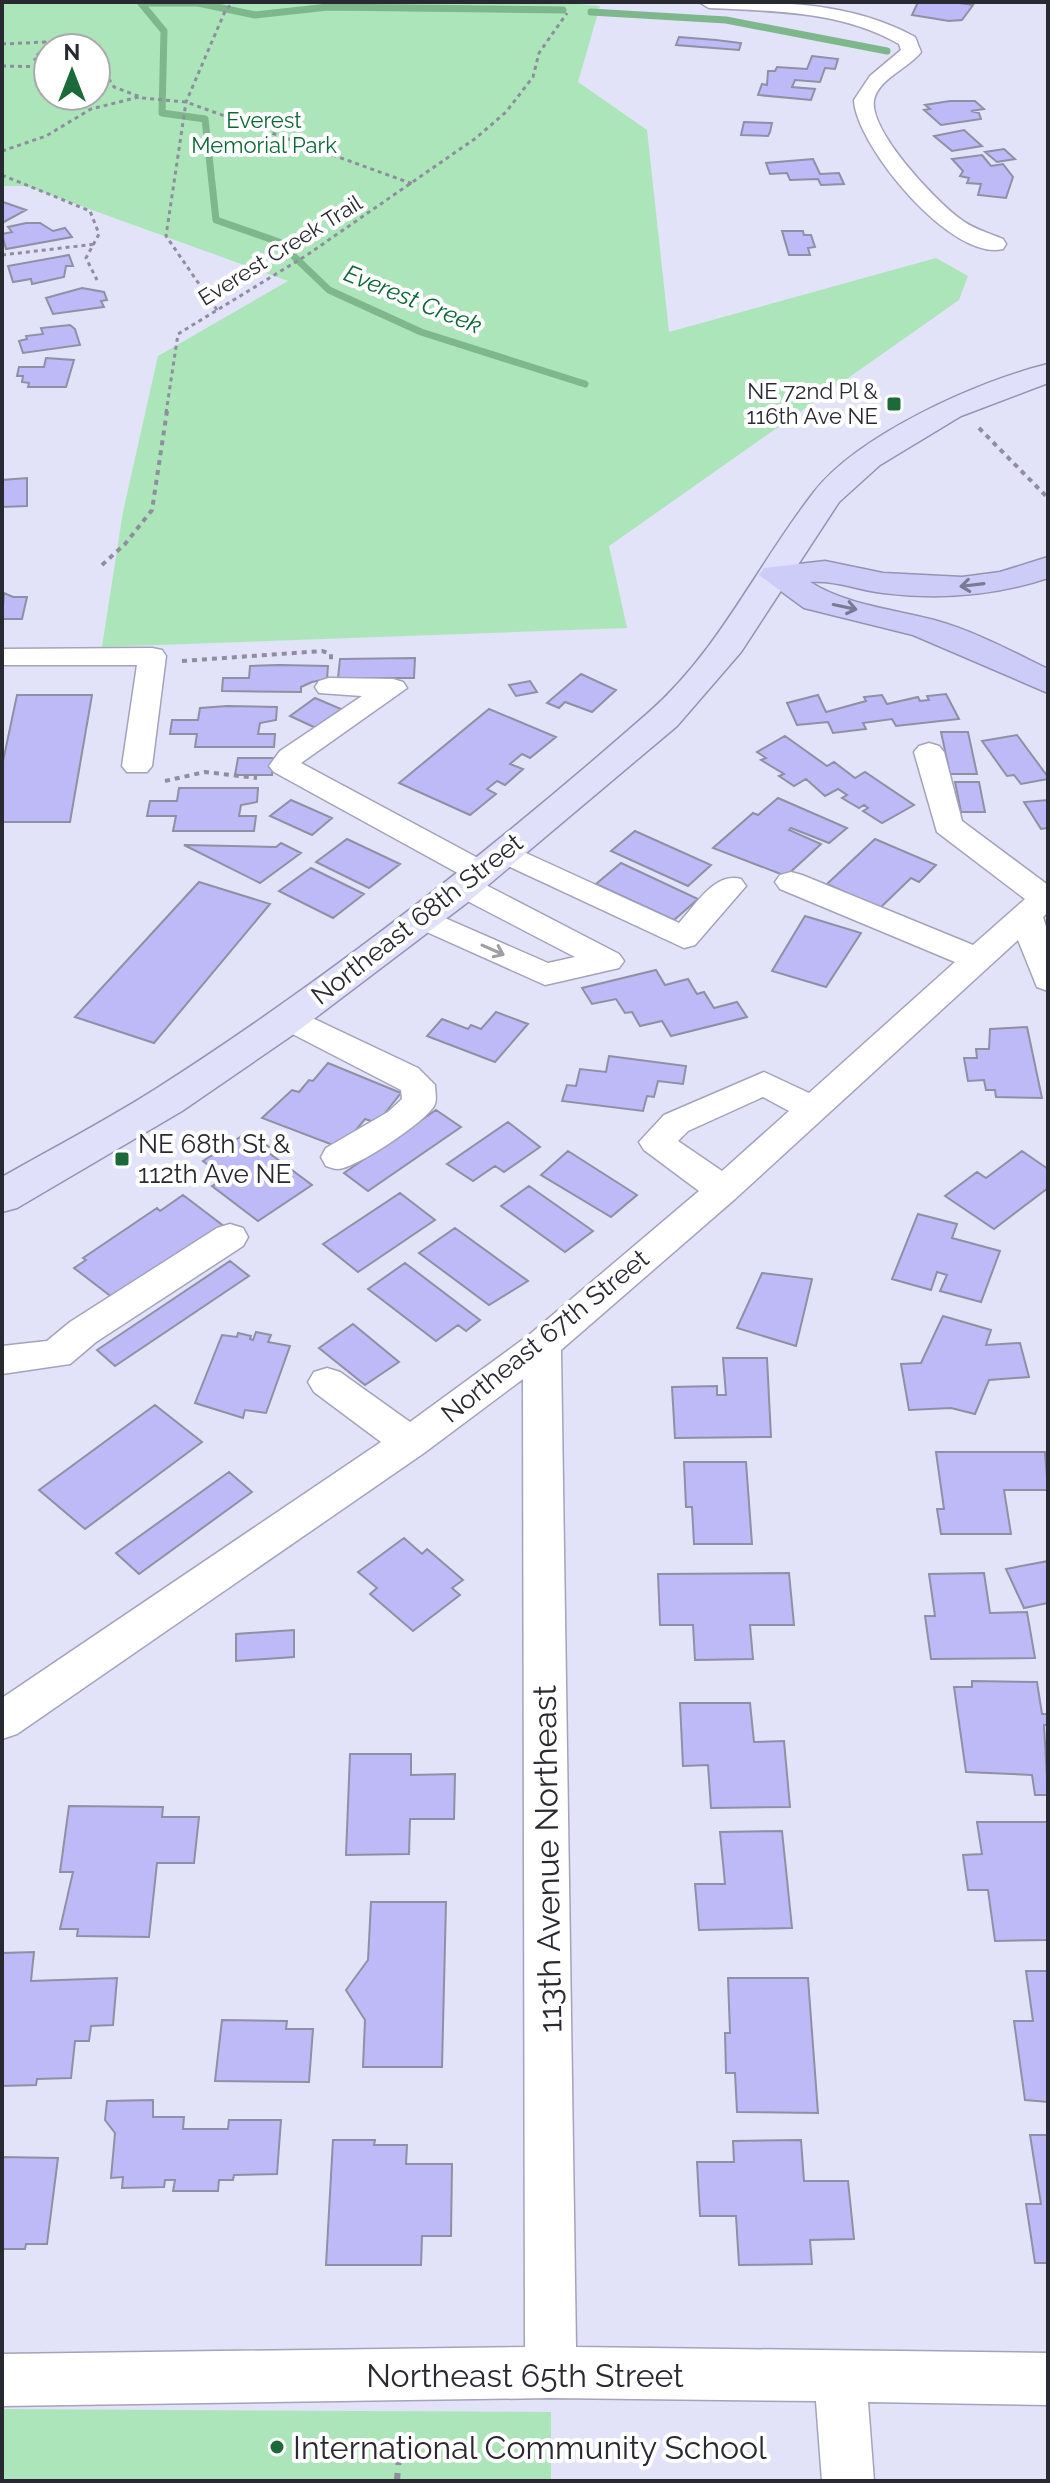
<svg xmlns="http://www.w3.org/2000/svg" width="1050" height="2483" viewBox="0 0 1050 2483" font-family="Raleway,sans-serif">
<style>
.green{fill:#ace5ba;fill-rule:evenodd}
.lines{fill:none;stroke-linecap:round;stroke-linejoin:round}
.stream{stroke:#7eb78c;stroke-width:7}
.building{fill:#bdbaf7;stroke:#8f8fa5;stroke-width:2}
.minor-casing{stroke:#a4a3b9;stroke-width:3}
.major-casing{stroke:#9493b3;stroke-width:3}
.highway-casing{stroke:#9493b3;stroke-width:3}
.path-far2{stroke:#8e8e9e;stroke-width:3;stroke-dasharray:4 4;stroke-linecap:butt}
.path-far1{stroke:#8e8e9e;stroke-width:4;stroke-dasharray:5 5;stroke-linecap:butt}
.path{stroke:#8e8e9e;stroke-width:6;stroke-dasharray:8 8;stroke-linecap:butt}
.minor{fill:#fff;fill-rule:evenodd}
.major{fill:#e1e0fb;fill-rule:evenodd}
.highway{fill:#cdccf8;fill-rule:evenodd}
.oneway{stroke:#7b7a95}
.oneway2{stroke:#9f9fa3}
.poi-dot{fill:#1c6a39;stroke:#fff;stroke-width:3}
.labels{text-anchor:middle;dominant-baseline:central;stroke-width:8;stroke-linejoin:round;paint-order:stroke}
.far-park-label{font-size:22px;fill:#0d6934;stroke:#fff}
.far-street-label{font-size:22px;fill:#292932;stroke:#fff}
.far-poi-label{font-size:22px;fill:#292932;stroke:#fff;text-anchor:end}
.far-water-label{font-size:24px;font-style:italic;fill:#086732;stroke:#fff}
.street-label{font-size:26px;fill:#292932;stroke:#fff}
.poi-label{font-size:26px;fill:#292932;stroke:#fff;text-anchor:start}
.near-street-label{font-size:32px;fill:#292932;stroke:#fff}
.near-poi-label{font-size:32px;fill:#292932;stroke:#fff;text-anchor:start}
</style>
<rect width="100%" height="100%" fill="#e2e2f9"/>
<path class="green" d="M2,2H558L600,6L578,82L647,130L669,332L936,258L968,276L959,300L609,546L627,628L102,647L123,512L158,356L288,281L26,186H2ZM96,48V96H48V48Z
M2,2409L551,2412V2481H2Z"/>
<g class="lines">
<path class="stream" d="M140,2L164,31L162,113L205,119L216,220L279,242L329,290L421,332L585,384
M141,3H198L255,15L328,7L563,10
M591,12L726,20L887,51"/>
</g>
<path class="building" d="M918,2H953L973,5L962,20L949,21L912,15Z
M679,37L716,40L741,43L739,50L676,45Z
M812,56L838,59L835,69L825,68L820,82L795,80L792,87L815,89L811,100L758,95L762,84L767,85L768,71H775L777,67L807,69Z
M950,101H975L984,109L971,111L979,113L981,119L941,125L924,110L930,109L925,105Z
M744,122L772,123L770,132L768,136L741,135Z
M964,130L982,146L952,151L934,136Z
M1004,149L1015,159L997,162L985,152Z
M982,155L991,166L1003,164L1013,177L1006,198L978,195L981,184L967,183L969,178L960,176L963,171L952,159Z
M813,159L820,174L839,173L844,184L821,185L818,179L790,180L787,173L770,174L766,163Z
M2,203L3,202L26,210L2,223Z
M26,223H40L53,231L65,228L72,237L6,249L2,234L12,232L8,227Z
M782,231H803L804,235H811L815,247L808,248L810,255H789Z
M69,255L73,266H66L64,277L32,284L31,279L13,282L8,266Z
M82,288L104,292L107,300L101,301L104,307L53,314L46,298Z
M70,325L75,329L80,345L23,353L19,341L27,339L26,336L43,334L41,328Z
M46,358L74,360L66,387H28L29,383L22,382L23,376H17L19,367H44Z
M27,478V506L2,507V480Z
M4,593L13,597H27L22,619H2Z
M415,658L414,678H338L340,659Z
M279,665L328,666L327,679L312,682L301,687V692L222,691L223,678H249L250,666Z
M581,674L616,690L592,712L565,702L559,708L547,703Z
M530,681L537,692L516,696L509,685Z
M946,694L959,719L896,726L892,719L863,723L866,729L833,733L828,722L797,725L787,703L818,695L826,712L866,701L864,697L882,695L887,704L918,697L920,701L929,700L927,696Z
M17,695H92L70,822H2V766Z
M315,698L341,709L316,728L290,716Z
M227,706L277,707L276,720L260,723L258,734H275L274,747H195L197,734H170L172,720H198L200,708Z
M489,709L556,737L530,758L522,754L510,764L523,769L505,785L497,781L487,789L496,794L470,815L399,783Z
M941,732H968L977,774H950Z
M1017,735L1048,777V779L1021,784L1014,775L1007,776L982,741Z
M785,736L827,766L834,762L855,778L865,772L914,805L882,823L863,811L868,808L864,805L859,808L842,798L847,795L838,789L825,796L806,779L794,786L779,776L784,774L761,760L766,758L757,752Z
M238,758H274L272,775H235Z
M955,782H979L985,812H961Z
M179,788H258L257,802L241,805L239,816H256L254,831H173L176,816H147L150,801H177Z
M778,798L847,828L829,843L791,828L789,830L821,844L786,876L713,848L753,813L758,815Z
M291,800L332,818L312,835L270,816Z
M1048,800V828L1041,829L1024,802Z
M635,831L711,865L688,886L611,851Z
M347,839L400,864L369,888L316,862Z
M875,839L936,865L919,882L911,878L880,908L827,884Z
M281,843L301,853L260,883L184,845L276,847Z
M621,863L698,899L674,920L596,884Z
M311,868L364,894L333,918L279,891Z
M199,882L270,904L154,1043L75,1017Z
M805,916L861,933L826,987L772,971Z
M656,970L665,985L688,979L697,994L704,992L714,1008L737,1002L747,1017L671,1036L662,1021L640,1026L632,1012L625,1013L616,999L592,1004L582,988Z
M496,1012L528,1024L495,1062L427,1036L442,1019L468,1029L471,1025L481,1029Z
M1027,1027L1042,1098L996,1097L995,1090H986L984,1080L968,1081L964,1058H977L976,1049H989L990,1029Z
M609,1056L686,1066L683,1084L658,1081L654,1097L647,1096L643,1111L562,1101L567,1085L576,1086L580,1069L606,1072Z
M328,1063L401,1093L377,1123L365,1119L341,1148L262,1118L292,1090L299,1092L309,1080L313,1081Z
M436,1110L461,1127L368,1191L344,1173Z
M508,1122L540,1147L504,1172L495,1166L473,1181L447,1164Z
M248,1132L269,1147L265,1150L312,1185L258,1221L212,1186L225,1178L203,1161Z
M568,1151L637,1195L611,1217L541,1175Z
M1022,1151L1048,1169V1188L994,1229L945,1196L977,1172L986,1178Z
M529,1186L593,1231L565,1252L501,1206Z
M400,1193L435,1220L358,1272L323,1244Z
M183,1195L225,1227L117,1301L74,1268L86,1260L83,1258L157,1208L160,1211Z
M918,1214L957,1224L952,1238L1000,1251L981,1302L940,1291L947,1275L937,1272L931,1290L892,1279Z
M455,1228L528,1281L489,1305L419,1253Z
M230,1261L249,1276L115,1366L97,1350Z
M405,1263L480,1320L466,1331L458,1325L436,1341L368,1289Z
M762,1273L812,1279L796,1346L737,1328Z
M943,1316L991,1330L986,1345L1020,1343L1029,1377L989,1380L975,1414L951,1408L909,1410L901,1364L921,1363Z
M353,1324L399,1362L365,1385L319,1348Z
M256,1332L271,1335L268,1342L290,1346L266,1413L245,1410L243,1418L195,1403L222,1335L237,1337L238,1333L251,1336L250,1339L253,1340Z
M723,1358H767L771,1437L675,1438L672,1387L717,1386V1395H726Z
M155,1405L202,1442L85,1529L39,1490Z
M936,1452H1045L1048,1490H1004L1011,1534H941L937,1509H944Z
M684,1462H746L752,1544H694L692,1507H686Z
M229,1472L252,1492L139,1574L116,1553Z
M404,1538L422,1554L427,1549L463,1580L452,1588L460,1595L413,1631L370,1594L377,1588L358,1572Z
M1048,1561V1603L1024,1608L1006,1569Z
M789,1573L794,1625H750L753,1659L695,1660L693,1625H660L658,1574Z
M984,1573L990,1613L1027,1612L1035,1658L931,1659L925,1616H935L929,1574Z
M294,1630V1657L236,1661V1634Z
M972,1681L1037,1682L1042,1714H1048V1725H1044L1048,1795H1035L1032,1775L966,1772L954,1687H972Z
M680,1703H750L754,1742L784,1741L790,1807L711,1808L708,1765L683,1766Z
M350,1754H411V1775L455,1774L454,1819H410L409,1854L346,1855Z
M69,1806L163,1807L162,1817H199L194,1863H157L149,1937L77,1936L78,1929H60L73,1872H60Z
M977,1822H1048V1940L995,1941L988,1890H968L963,1855L982,1854Z
M782,1831L792,1928L699,1930L695,1884H725L720,1832Z
M371,1902H446L442,2067H363L365,2020L346,1990L368,1960Z
M34,1952L31,1981L117,1978L113,2025L91,2026L89,2041H75L71,2078L37,2079L36,2085L2,2086V1953Z
M1026,1971H1048V2102L1025,2100L1014,2021H1033Z
M728,1978H808L818,2113L737,2112L735,2073H726L725,2033H730Z
M222,2020L287,2021L286,2029H313L309,2082L215,2081Z
M153,2100V2117H184L183,2129H228L229,2120H281L277,2174L234,2175L233,2180H219L218,2191H173L175,2180H165L164,2187L122,2188L123,2177L111,2178L115,2133L105,2120L107,2101Z
M1030,2135H1048V2263H1035L1026,2204H1041Z
M333,2140H375L374,2145H407L406,2164H452L451,2236H422L421,2265H326Z
M801,2140L804,2181H848L854,2239L810,2240L812,2264L739,2265L736,2216H700L697,2162H734L733,2141Z
M2,2157L58,2158L47,2244H26L25,2249H2Z"/>
<g class="lines">
<g class="minor-casing">
<path id="minor" d="M699,2C773,2 848,0 915,37L921,52C909,68 878,79 874,100C869,131 935,200 959,218C971,228 988,233 1003,239L1006,244L1003,249C952,262 856,146 854,100L870,76L901,50L899,44C842,11 773,11 709,8Z
M152,648L162,650L166,656L152,766L147,772H127L122,766L137,665H2V649Z
M329,678L393,679L403,682L407,688L301,763L491,865L496,872L491,879L478,881L619,954L624,961L619,968L545,985L411,925L406,918L411,911L422,908L548,963L575,957L452,893L447,886L452,879L465,877L274,772L269,766L280,751L362,696L319,693L315,687L319,681Z
M929,743L939,746L944,752L962,821L1048,885V912L1043,917L1048,933V991L1037,987L1018,940L735,1199L561,1350L576,2347L1048,2353V2405L868,2402L874,2481H822L816,2401L551,2398L2,2406V2354L525,2347L523,1379L424,1453L17,1734L2,1739V1698L381,1442L314,1392L308,1382L314,1372L327,1368L340,1372L410,1422L529,1335L699,1191L644,1150L639,1142L664,1115L764,1072L809,1093L955,962L780,889L775,882L780,875L791,872L802,875L973,945L1025,899L937,832L914,752L919,746ZM763,1097L789,1111L722,1171L678,1141L688,1131Z
M504,843L679,923C696,905 714,872 741,879L746,886L695,945L684,948L493,859L489,852L493,845Z
M289,1007L418,1068L435,1085C435,1091 437,1098 435,1104C429,1120 355,1169 338,1169C334,1169 330,1167 326,1166L321,1157L326,1148L388,1112L402,1099L401,1090L277,1026L272,1018L277,1010Z
M230,1224L243,1228L248,1237L243,1246L96,1342L70,1364L2,1374V1346L47,1341L70,1322L217,1228Z"/>
</g>
<g class="major-casing">
<path id="major" d="M1048,364V383L961,416L880,465L839,502L741,652L677,726L468,902L294,1034L182,1111L17,1208L2,1212V1177C53,1148 105,1121 154,1090C328,979 493,849 648,713C719,651 757,565 814,492C858,435 978,381 1048,364Z"/>
</g>
<g class="highway-casing">
<path id="highway" d="M1048,557V578C994,596 940,600 883,593C858,590 835,580 810,582C846,605 893,609 934,620C974,631 1011,651 1048,669V693L913,635L804,608L759,575L764,568L825,561L883,573L962,577L1000,572Z"/>
</g>
<path class="path-far2" d="M2,44L45,42V48L34,58L41,67
M2,66L48,67
M96,71L105,73L114,87L143,98L186,102L413,184
M2,151L46,136L91,109L139,97
M2,175L90,211L99,234L86,258L97,280
M2,255L96,244
M217,310L166,236L186,102L226,9L235,2
M166,413L178,334L307,255L476,138L506,112L533,77L539,53L567,13"/>
<path class="path-far1" d="M979,428L1048,498
M102,565L125,544L152,510L167,411
M182,661L322,651L331,654V662
M165,781L205,772L257,778"/>
<path class="path" d="M397,2481L400,2442"/>
<use href="#minor" class="minor"/>
<use href="#major" class="major"/>
<use href="#highway" class="highway"/>
</g>
<defs><path id="oneway-shaft" d="M-6 0H5M1.5-3L5.5 0L1.5 3" fill="none" stroke-width="1.6" stroke-linecap="round" stroke-linejoin="round" transform="scale(2)"/></defs>
<g class="oneway">
<use href="#oneway-shaft" transform="translate(972 585) rotate(173)"/>
<use href="#oneway-shaft" transform="translate(845 607) rotate(12)"/>
</g>
<use class="oneway2" href="#oneway-shaft" transform="translate(493 950) rotate(24)"/>
<g class="poi-dot">
<rect x="886" y="396" width="16" height="16" rx="4"/>
<rect x="114" y="1151" width="16" height="16" rx="4"/>
<circle cx="277" cy="2447" r="8"/>
</g>
<g class="labels">
<g class="far-park-label">
<text x="264" y="120">Everest<tspan x="264" dy="25">Memorial Park</tspan></text>
</g>
<g class="far-street-label">
<text transform="translate(280 250) rotate(-32)">Everest Creek Trail</text>
</g>
<g class="far-poi-label">
<text x="878" y="391">NE 72nd Pl &amp;<tspan x="878" dy="25">116th Ave NE</tspan></text>
</g>
<g class="far-water-label">
<text transform="translate(413 299) rotate(22)">Everest Creek</text>
</g>
<g class="street-label">
<text transform="translate(417 919) rotate(-38)">Northeast 68th Street</text>
<text transform="translate(545 1336) rotate(-39)">Northeast 67th Street</text>
</g>
<g class="poi-label">
<text x="138" y="1144">NE 68th St &amp;<tspan x="138" dy="30">112th Ave NE</tspan></text>
</g>
<g class="near-street-label">
<text transform="translate(547 1859) rotate(-91)">113th Avenue Northeast</text>
<text x="525" y="2375">Northeast 65th Street</text>
</g>
<g class="near-poi-label">
<text x="293" y="2447">International Community School</text>
</g>
</g>
<rect width="1050" height="2483" fill="none" stroke="#292932" stroke-width="8"/>
<g transform="translate(72 72)"><circle r="38" fill="#ffffff" stroke="#a9a9ad" stroke-width="2"/>
<path d="M0-6L14 30L0 20L-14 30Z" fill="#1c6a39"/>
<text y="-12" font-size="22" font-weight="bold" text-anchor="middle" fill="#292932">N</text>
</g>
</svg>
